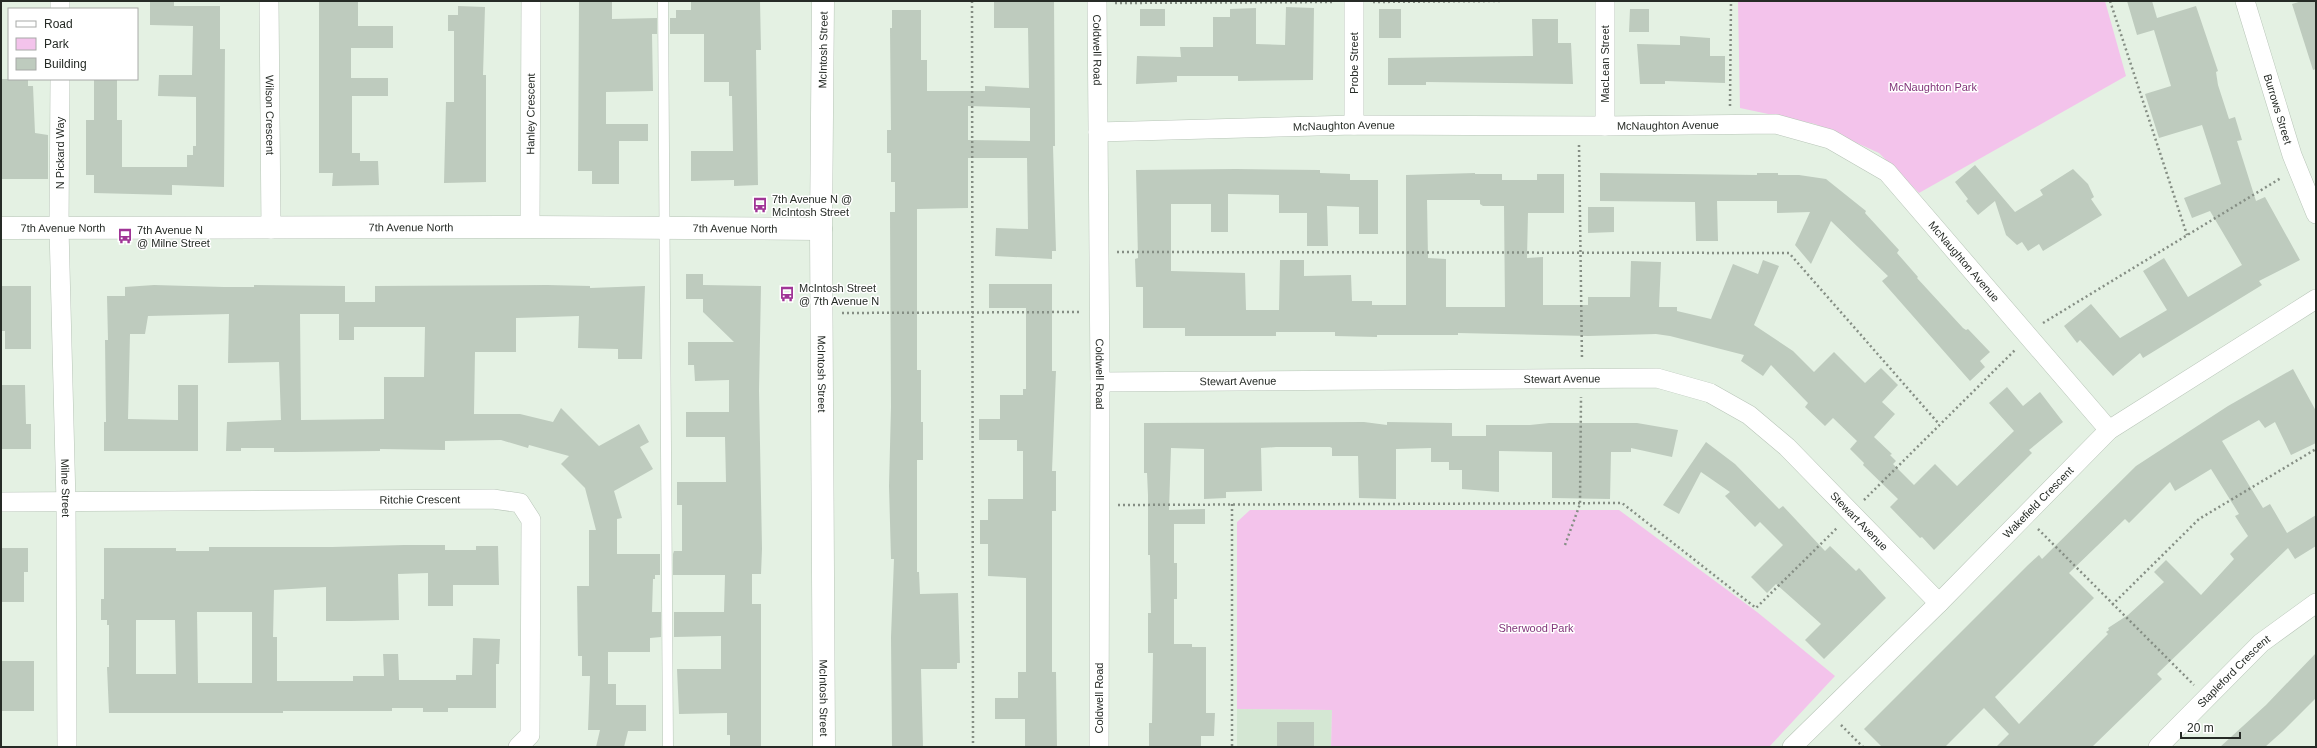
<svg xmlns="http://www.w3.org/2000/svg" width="2317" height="748" viewBox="0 0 2317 748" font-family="Helvetica,sans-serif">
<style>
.built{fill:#d4e7d3}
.green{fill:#f3c3eb}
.building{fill:#becbbe;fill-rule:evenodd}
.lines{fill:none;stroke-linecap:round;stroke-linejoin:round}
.lane-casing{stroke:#b8c5b8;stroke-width:11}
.street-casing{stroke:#b8c5b8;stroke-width:20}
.secondary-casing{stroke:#b8c5b8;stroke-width:23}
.path{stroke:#858e84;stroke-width:2.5;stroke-dasharray:2 3;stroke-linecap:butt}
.lane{stroke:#fff;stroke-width:10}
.street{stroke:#fff;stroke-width:19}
.secondary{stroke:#fff;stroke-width:22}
.labels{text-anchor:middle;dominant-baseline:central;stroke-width:3;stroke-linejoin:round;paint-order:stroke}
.street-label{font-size:11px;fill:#262b26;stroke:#fff}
.park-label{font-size:11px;fill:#82357a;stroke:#fff}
.poi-label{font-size:11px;fill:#262b26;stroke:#fff;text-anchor:start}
</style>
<rect width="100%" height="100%" fill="#e4f1e3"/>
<path class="built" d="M1237,709L1332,710L1331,747H1237Z"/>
<path class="green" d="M1738,1H2105L2126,76L1919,193L1879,153L1815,124L1740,108Z
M1250,510H1619L1757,612L1835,676L1769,747H1331L1332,710L1237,709V522Z"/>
<path class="building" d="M150,1H174V6H220V49H225L224,187L172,185V195L94,193V175H86V120H94V79H117V120H122V167H187V155H193V146H196V97L158,96L159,75H192L193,26L150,25Z
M319,1L358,2V26H393V48H351V78H388V96H352V153H360V161H378L379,185L332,186L333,173H319Z
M579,1H612V19L657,18V34H652L653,91L606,92V124H648V141H619V184H592V171H578Z
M691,1H760L761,50H756L758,185L734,186V180L691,181V151H733L732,96H729V82H704V34H670V18H676V10H691Z
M994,1H1054L1055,146H1053L1056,251H1052V259L995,256L996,228L1028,229L1027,158H968V208L917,209V370H921V422H923V460H917V572H919L920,594L958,593L960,663H957V669H921L923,747H892L891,637L894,559H891L889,486L891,407L890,212H895V182H891V153H887V130H891L890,28H892V10H921V60H927V91H985V86L1029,88L1028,28H994ZM968,106L1030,108V141L968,140Z
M2127,1H2152L2157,18L2196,6L2218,71L2216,72L2218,85L2229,119L2235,117L2242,140L2237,141L2256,201L2265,197L2300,260L2259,281L2262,285L2143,358L2140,353L2113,376L2080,340L2077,343L2064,326L2091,304L2120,338L2167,310L2143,271L2164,258L2188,297L2242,265L2210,211L2192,218L2184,198L2221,184L2202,125L2159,138L2145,94L2171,86L2154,30L2137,35Z
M2302,1H2316V69L2313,70L2292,4Z
M458,6L485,7L483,75H486V182L444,183L446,102H454V31H448V15H458Z
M1286,7L1314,8L1313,80L1238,81V76H1177V82L1136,84L1137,56L1181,57L1180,47H1213V17H1230V9L1256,8V44L1285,45Z
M1140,9H1165V26H1140Z
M1379,9H1401V38H1379Z
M1630,9H1649V32H1629Z
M1532,19H1558V43H1571L1573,84L1426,82V85H1388V58L1533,56Z
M1680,36L1710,38V56H1725V83L1665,81V84H1640L1637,44L1680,45Z
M1,79H28V86H33L35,133L48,135V179H1Z
M1975,165L2015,212L2043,195L2040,190L2073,169L2088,184L2094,197L2091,199L2102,215L2043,251L2039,244L2028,251L2022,242L2017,245L2006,235L1995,201L1978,215L1966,201L1968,199L1955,182Z
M1236,169L1320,170V173L1350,174V180H1378V234H1359V207L1327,206L1328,246H1307V213H1279V195L1228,194V232H1211V204H1171V271L1245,273L1246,310H1279L1280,260H1304V276L1351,275L1352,301H1372V305H1406V175L1475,173V174H1502V180H1537V174H1564V213H1528L1527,258L1543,257V305H1588V297H1630L1631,261L1661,262L1659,307H1677V311L1711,319L1733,264L1758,274L1763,260L1779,266L1754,325L1793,351L1814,372L1834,352L1865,383L1881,368L1898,385L1882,402L1895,414L1874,437L1892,454L1890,455L1896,461L1893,464L1914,485L1935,464L1957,486L2014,431L1989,403L2007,387L2023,406L2040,392L2063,422L2029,450L2032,453L1934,550L1922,537L1920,538L1890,507L1898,499L1863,465L1864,463L1850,449L1857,441L1833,418L1825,426L1805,407L1808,403L1771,365L1763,376L1741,361L1744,355L1670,336L1656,334L1588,336L1458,333V335H1377V337L1335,336V332H1276V336H1185V328H1143V287H1136L1135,259L1138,258L1136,170ZM1427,200H1480V204L1483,206H1504L1505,307H1446V259L1428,258Z
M1600,173L1757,175V173H1778V175H1799L1826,179L1866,211L1865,213L1899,250L1897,253L1918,277L1917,278L1963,328L1966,330L1968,329L1990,352L1980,361L1985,367L1970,381L1882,281L1888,276L1831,221L1811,264L1795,245L1810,212L1777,213V201H1717L1718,241H1696L1695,202L1600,201Z
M1588,207H1614V232L1588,233Z
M686,274H703V285L761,286L759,391L762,549L761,574H752V604H761V747H730V735H727V713L679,714L677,669H721V636L674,637V612H724L725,575H673V554L674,551H682V505H677V482H726L725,437H686V412H729V380L695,381L694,365H688V342H734L703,312V299H686Z
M989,284H1052V371H1056L1052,471H1056V511H1052V672H1056L1057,747H1025V719H995V698H1018V672H1026V578L988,576V544H980V520H988V499H1023V451H1017V440H979V419H1000V395H1023V389H1026V308H989Z
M154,285L224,287H254V285L345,286V302H375V286L547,285L590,286V288L645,286L642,359H618V349L578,348L579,316L516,318V352H475L474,414H520L553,422L561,408L599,446L639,424L649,442L640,447L653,469L614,491L622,518L617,519V554H660V575H655V579H653L652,612H661V637L650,638V652H608V684H616V705H646V731H628L624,747H596L600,730H588L590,676H582V656H578L577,586H589V530H596L585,488L561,464L569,456L529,445L528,448L501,440L445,441V450L380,449V451L295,452H274V448H241V451H226L227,422L281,420L279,362L228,363L229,314L148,316L145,334H130L128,419L178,420V385H198V451H104V422H106L105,340H108L107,296H125V287ZM300,314H339V340H354V327H425L424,377H384V419L301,420Z
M2,286H31V349H5V331H2L1,312Z
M2293,369L2316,411V443L2291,455L2275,422L2265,428L2259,420L2222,441L2263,508L2270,504L2287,533L2316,515V546L2295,559L2288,548L2157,674L2162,679L2092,747H1996L2009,734L1984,708L1945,747H1882L1864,729L2028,565L2039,555L2042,559L2136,466L2228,406ZM2211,469L2239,514L2235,516L2248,536L2230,554L2234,559L2201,595L2166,560L2154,572L2164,582L2128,615L2108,628L2109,630L2106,632L2108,634L2019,724L1995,697L2094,598L2069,573L2125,519L2129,523L2170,482L2175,491Z
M1,385H25L26,424H31V449H1Z
M1364,422L1387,425V422L1452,423V436H1486V425H1530L1549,423H1637L1678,430L1672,457L1631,448V452H1611L1610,499L1552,498V452L1499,451V492L1462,489V470H1449V462H1431V448L1396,449V499L1359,498L1358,456H1332V448L1330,447H1276L1261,448L1262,491L1226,492V498L1204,499V449L1171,448L1169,510L1205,509V524H1174V563H1177V599H1174V644H1192V647H1206V713H1215L1214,736H1201V747H1149V723H1152L1153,653H1148V613H1151L1150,555H1148V495L1147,473H1144V423Z
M1706,442L1735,464L1779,509L1783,506L1825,551L1830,546L1856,571L1859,568L1886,598L1824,659L1805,640L1821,624L1776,584L1767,593L1751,577L1783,545L1760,522L1755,527L1725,496L1730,492L1701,472L1679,514L1663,505Z
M404,545H445V550H476V546H498L499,585H453V606H428V573L398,574L399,620L351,621H326V587L274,590L273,637H277V681H353V676H384L383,654H398L399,680H456V675H472L473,638L500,639L499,664H496V708H448V712H423V708H392V711H283V713H109L107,667H109V625H107V620H101V599H104V548H176V551H209V547H332ZM197,612H252V683H198ZM136,620H175L176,674H136Z
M1,548H28V572H24V602H1Z
M2316,653V698L2283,731L2265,747H2220L2266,705Z
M1,661H34V711H1Z
M1277,722H1314V747H1277Z"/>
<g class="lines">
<g class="lane-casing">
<path id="lane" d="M663,1L668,747"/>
</g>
<g class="street-casing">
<g id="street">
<path id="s1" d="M269,1L271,229"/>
<path id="s2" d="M1097,1L1100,382L1099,747"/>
<path id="s3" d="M2245,1L2292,155L2316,214"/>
<path d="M60,9V1"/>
<path id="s4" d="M60,79L59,228L66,502L67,747"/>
<path d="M1354,125V1"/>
<path d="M1605,126V1"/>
<path id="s5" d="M1098,132L1354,125L1605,126L1776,124L1830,139L1887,172L2109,430"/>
<path id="s6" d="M530,227L531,1"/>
<path id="s7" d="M1100,382L1657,378L1710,393L1749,415L1787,447L1939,603"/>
<path id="s8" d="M1,502L493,499L520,503L531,520L530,735L518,747"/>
<path id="s9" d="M1792,747L1939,603L2109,430L2316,299"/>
<path id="s10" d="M2158,747L2261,643L2316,603"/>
</g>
</g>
<g class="secondary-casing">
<g id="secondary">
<path id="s11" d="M823,1L821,229L824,747"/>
<path id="s12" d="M1,228L530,227L821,229"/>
</g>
</g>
<path class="path" d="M972,1L973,747
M2110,1L2187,235
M1373,2L1501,1
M1115,3L1334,2
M1730,106L1731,1
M1579,145L1582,360
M1117,252L1789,253L1939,424
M842,313L1081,312
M2043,323L2281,178
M1864,500L2015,350
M1232,504V747
M1118,505L1622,503L1756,608L1838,527
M2038,529L2194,685
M1565,545L1580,504L1581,397
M2112,605L2199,519L2316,449
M1841,725L1863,747"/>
<use href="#lane" class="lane"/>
<use href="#street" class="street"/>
<use href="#secondary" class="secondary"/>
</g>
<defs>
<g id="bus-bare" transform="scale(1.2)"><path d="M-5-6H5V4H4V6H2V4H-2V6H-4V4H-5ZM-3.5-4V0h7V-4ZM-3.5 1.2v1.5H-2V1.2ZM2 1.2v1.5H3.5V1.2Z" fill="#a03596" stroke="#fff" stroke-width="2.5" paint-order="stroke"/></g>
</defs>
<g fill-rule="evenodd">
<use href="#bus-bare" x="760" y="205"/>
<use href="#bus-bare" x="125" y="236"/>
<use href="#bus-bare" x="787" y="294"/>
</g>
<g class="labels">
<g class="street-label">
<text transform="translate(823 50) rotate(-89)">McIntosh Street</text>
<text stroke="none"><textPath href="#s2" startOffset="49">Coldwell Road</textPath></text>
<text transform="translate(1354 63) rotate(-90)">Probe Street</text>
<text transform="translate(1605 64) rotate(-90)">MacLean Street</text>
<text stroke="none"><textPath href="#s3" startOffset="113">Burrows Street</textPath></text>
<text stroke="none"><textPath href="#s6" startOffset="113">Hanley Crescent</textPath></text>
<text stroke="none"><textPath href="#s1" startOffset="114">Wilson Crescent</textPath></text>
<text stroke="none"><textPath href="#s5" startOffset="570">McNaughton Avenue</textPath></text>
<text stroke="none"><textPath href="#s5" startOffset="246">McNaughton Avenue</textPath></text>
<text transform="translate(60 153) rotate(-90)">N Pickard Way</text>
<text stroke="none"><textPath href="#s12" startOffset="62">7th Avenue North</textPath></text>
<text stroke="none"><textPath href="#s12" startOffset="410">7th Avenue North</textPath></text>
<text stroke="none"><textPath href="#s12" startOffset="734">7th Avenue North</textPath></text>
<text stroke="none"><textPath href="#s5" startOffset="918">McNaughton Avenue</textPath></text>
<text stroke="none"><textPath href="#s11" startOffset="373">McIntosh Street</textPath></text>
<text stroke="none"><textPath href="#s2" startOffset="373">Coldwell Road</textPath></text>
<text stroke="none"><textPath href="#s7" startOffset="462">Stewart Avenue</textPath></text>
<text stroke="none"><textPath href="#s7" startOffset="138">Stewart Avenue</textPath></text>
<text stroke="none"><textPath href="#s4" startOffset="409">Milne Street</textPath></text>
<text stroke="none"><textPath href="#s8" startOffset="419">Ritchie Crescent</textPath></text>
<text stroke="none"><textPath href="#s9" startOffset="347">Wakefield Crescent</textPath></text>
<text stroke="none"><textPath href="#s7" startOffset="810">Stewart Avenue</textPath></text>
<text stroke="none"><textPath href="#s10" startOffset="107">Stapleford Crescent</textPath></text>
<text stroke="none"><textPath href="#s11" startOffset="697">McIntosh Street</textPath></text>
<text transform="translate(1099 698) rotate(-90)">Coldwell Road</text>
</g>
<g class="park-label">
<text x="1933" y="87">McNaughton Park</text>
<text x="1536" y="628">Sherwood Park</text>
</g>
<g class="poi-label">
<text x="772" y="199">7th Avenue N @<tspan x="772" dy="13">McIntosh Street</tspan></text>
<text x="137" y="230">7th Avenue N<tspan x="137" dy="13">@ Milne Street</tspan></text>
<text x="799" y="288">McIntosh Street<tspan x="799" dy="13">@ 7th Avenue N</tspan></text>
</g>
</g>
<rect width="2317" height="748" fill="none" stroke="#262b26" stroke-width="4"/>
<rect x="8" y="8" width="130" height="72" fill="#ffffff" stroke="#a8aaa8"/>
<rect x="16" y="21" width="20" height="6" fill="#ffffff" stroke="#a8aaa8"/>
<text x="44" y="28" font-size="12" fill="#262b26">Road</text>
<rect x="16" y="38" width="20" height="12" fill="#f3c3eb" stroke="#a8aaa8"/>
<text x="44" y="48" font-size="12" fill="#262b26">Park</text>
<rect x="16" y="58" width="20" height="12" fill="#becbbe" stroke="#a8aaa8"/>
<text x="44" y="68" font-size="12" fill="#262b26">Building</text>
<path d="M2181 732v6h59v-6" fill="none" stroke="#262b26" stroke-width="2"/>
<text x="2187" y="732" font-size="12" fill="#262b26" stroke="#ffffff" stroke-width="3" paint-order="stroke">20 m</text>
</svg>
